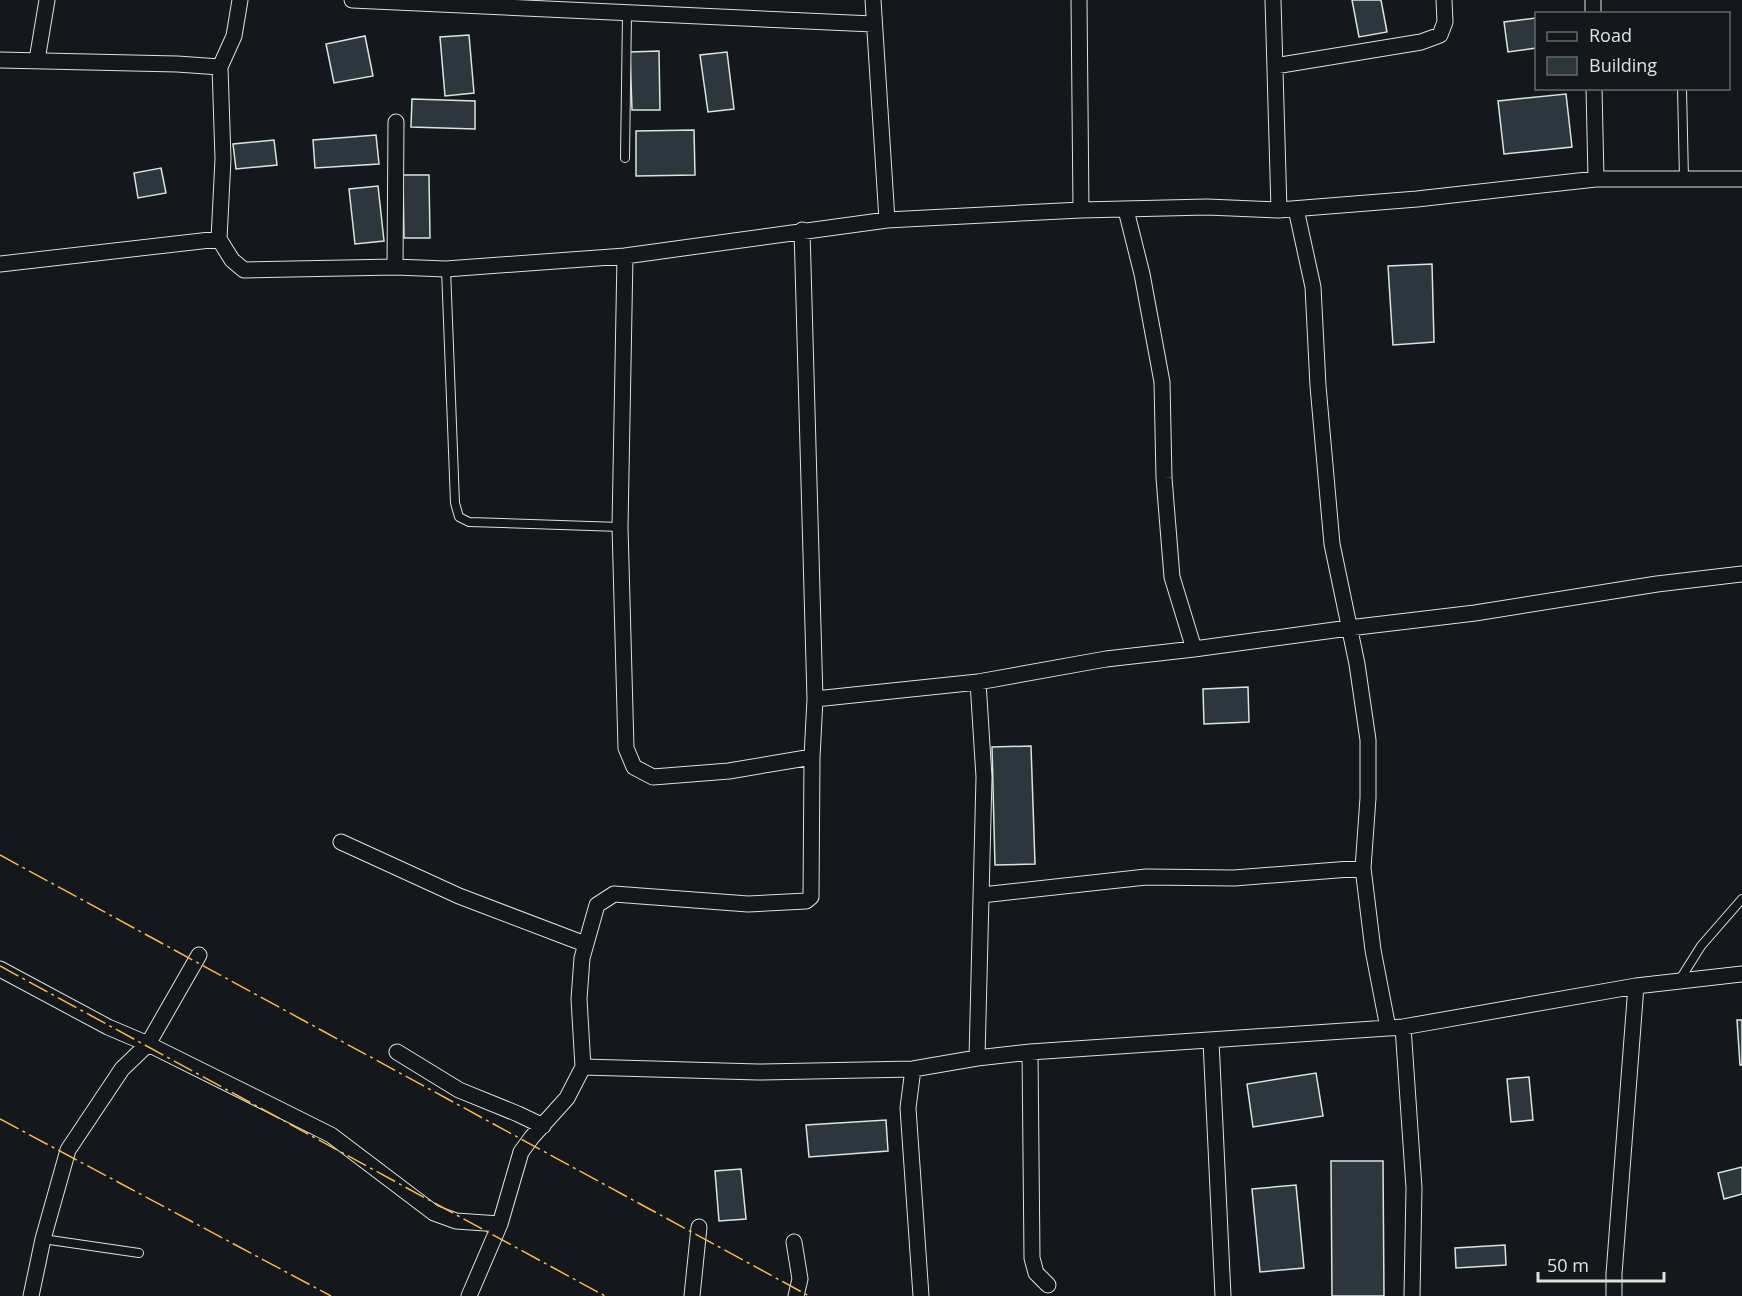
<svg xmlns="http://www.w3.org/2000/svg" width="1742" height="1296" viewBox="0 0 1742 1296" font-family="'Open Sans',sans-serif">
<style>
.building{fill:#2c363c;stroke:#d8e6dc;stroke-width:1.5}
.lines{fill:none;stroke-linecap:round;stroke-linejoin:round}
.service-casing{stroke:#d8e6dc;stroke-width:10}
.minor-casing{stroke:#d8e6dc;stroke-width:17}
.service{stroke:#14181c;stroke-width:8}
.minor{stroke:#14181c;stroke-width:15}
.power{stroke:#ffb74d;stroke-width:1.5;stroke-dasharray:21 4.5 3 4.5;stroke-linecap:butt}
</style>
<rect width="100%" height="100%" fill="#14181c"/>
<path class="building" d="M1352,0H1381L1387,32L1359,37Z
M1536,18V48L1508,52L1504,22Z
M469,35L474,93L445,96L440,37Z
M365,36L373,76L334,83L326,44Z
M659,51L660,110H632L630,52Z
M727,52L734,109L708,112L700,55Z
M1566,94L1572,147L1504,154L1498,101Z
M412,99L475,101V129L411,127Z
M694,130L695,175L636,176V131Z
M376,135L379,164L315,168L313,140Z
M274,140L277,165L236,169L233,144Z
M161,168L166,193L138,198L134,173Z
M403,175H429L430,238H404Z
M378,186L384,241L355,244L349,189Z
M1432,264L1434,342L1393,345L1388,266Z
M1248,687L1249,722L1204,724L1203,689Z
M1031,746L1035,864L995,865L992,747Z
M1737,1020H1742V1065H1740Z
M1316,1073L1323,1116L1253,1127L1247,1084Z
M1529,1077L1533,1120L1511,1122L1507,1079Z
M886,1120L888,1151L809,1157L806,1125Z
M1331,1161H1383L1384,1296H1332Z
M1742,1167V1194L1724,1199L1718,1173Z
M741,1169L746,1219L719,1221L715,1171Z
M1296,1185L1304,1268L1260,1272L1252,1189Z
M1505,1245L1506,1265L1456,1268L1455,1248Z"/>
<g class="lines">
<g class="service-casing">
<path id="service" d="M1682,88L1684,179
M625,158L627,14
M446,269L455,503L459,517L469,522L620,527
M1679,981L1701,946L1742,899
M43,1239L139,1253"/>
</g>
<g class="minor-casing">
<path id="minor" d="M240,0L234,36L220,67L223,159L219,239L232,260L244,270L395,267L446,269L625,256L887,220L1081,210L1207,207L1279,210L1417,199L1596,179H1742
M352,0L873,24
M873,0L887,220
M1079,0L1081,210
M1273,0L1279,210
M1593,0V14
M0,60L177,64L220,67
M37,60L47,0
M1275,66L1421,42L1440,35L1445,22L1444,0
M1594,88L1596,179
M1296,209L1313,287L1318,386L1332,544L1357,664L1368,740V798L1363,868L1373,950L1388,1028
M1126,210L1142,274L1162,382L1164,478L1172,577L1194,649
M625,256L620,527L626,748L634,767L653,777L729,771L812,757
M0,264L219,239
M395,267L396,122
M815,699L978,682L1106,659L1194,649L1349,628L1475,613L1657,584L1742,574
M341,842L459,896L585,944
M982,895L1146,877L1234,878L1363,868
M199,955L148,1044L331,1135L434,1213L456,1221L500,1224
M0,969L108,1027L148,1044L122,1069L68,1150L43,1239L31,1296
M1403,1027L1414,1188L1412,1296
M1211,1041L1223,1296
M397,1052L459,1090L518,1114L543,1126
M1030,1052L1032,1258L1036,1273L1048,1285
M977,1058L984,777L978,682
M583,1067L758,1072L913,1069L977,1058L1030,1052L1403,1027L1636,986L1742,974
M913,1069L908,1108L921,1296
M794,1242L800,1279L796,1296
M469,1296L500,1224L521,1152L532,1137L567,1098L583,1067L579,999L582,958L597,905L614,894L748,904L806,901L811,897L812,757L815,699L802,230
M692,1296L699,1227
M1614,1296V1274L1636,986"/>
</g>
<use href="#service" class="service"/>
<use href="#minor" class="minor"/>
<path class="power" d="M0,855L809,1296
M0,966L605,1296
M0,1119L331,1296"/>
</g>
<rect x="1535" y="12" width="195" height="78" fill="#14181c" stroke="#626a69" stroke-width="1.5"/>
<rect x="1547" y="32" width="30" height="9" fill="#14181c" stroke="#626a69" stroke-width="1.5"/>
<text x="1589" y="42" font-size="18" fill="#d8e6dc">Road</text>
<rect x="1547" y="57" width="30" height="18" fill="#2c363c" stroke="#626a69" stroke-width="1.5"/>
<text x="1589" y="72" font-size="18" fill="#d8e6dc">Building</text>
<path d="M1538 1272v9h126v-9" fill="none" stroke="#d8e6dc" stroke-width="3"/>
<text x="1547" y="1272" font-size="18" fill="#d8e6dc" stroke="#14181c" stroke-width="4.5" paint-order="stroke">50 m</text>
</svg>
